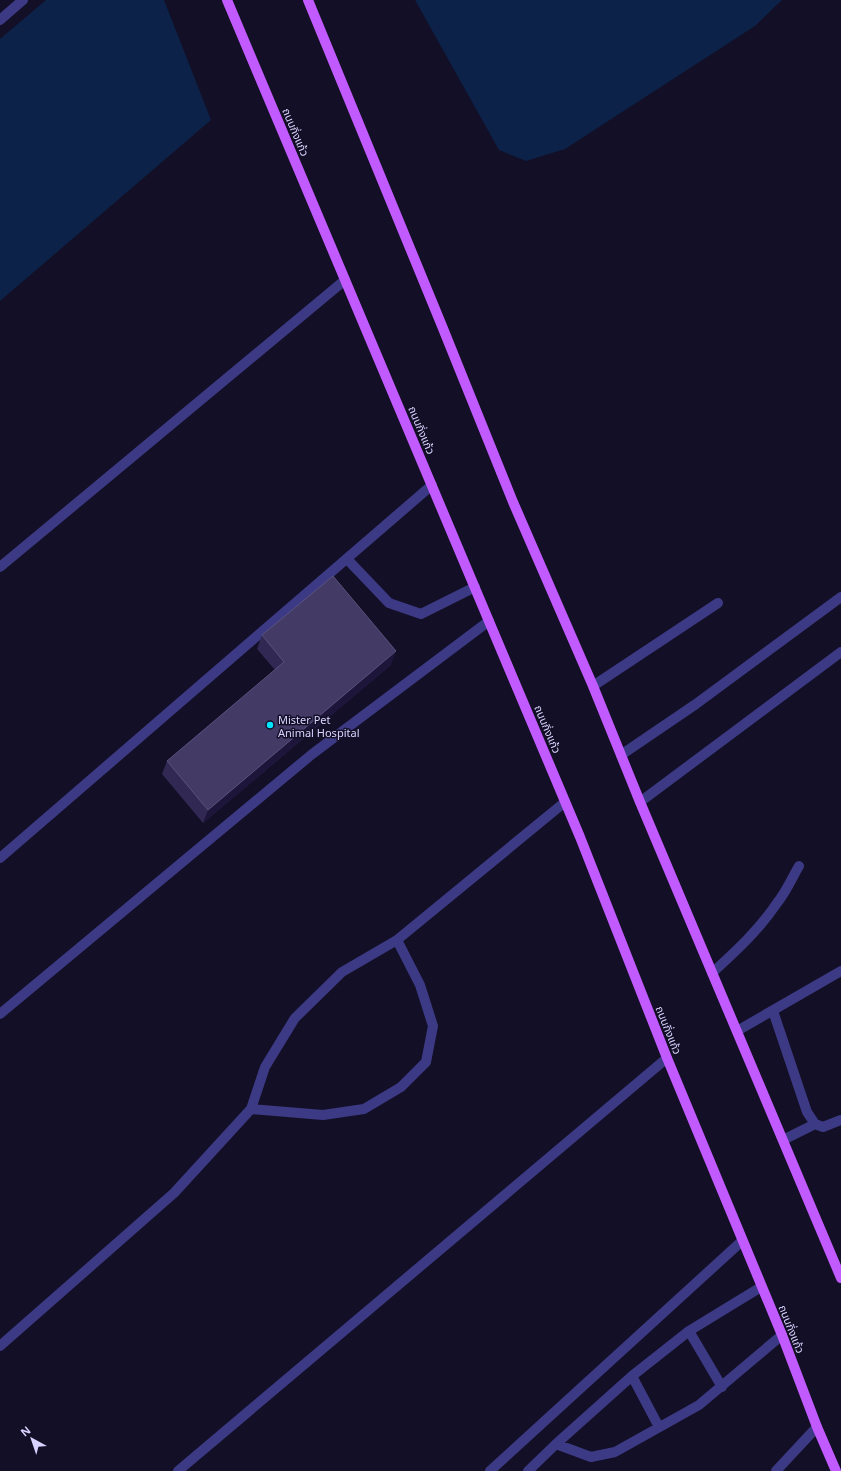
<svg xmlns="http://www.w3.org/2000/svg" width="841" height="1471" viewBox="0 0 841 1471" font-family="'Noto Sans','Noto Sans Thai',sans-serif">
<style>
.water{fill:#0c2248}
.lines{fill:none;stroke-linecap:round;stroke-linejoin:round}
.minor{stroke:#3d3a85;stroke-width:10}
.major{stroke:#c25bff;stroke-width:10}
.wall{fill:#312854}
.shaded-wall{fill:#1d163a}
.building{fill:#433a66;stroke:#5a527e}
.poi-dot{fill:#00e5ff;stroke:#130f26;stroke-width:1.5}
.labels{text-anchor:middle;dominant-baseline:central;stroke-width:3;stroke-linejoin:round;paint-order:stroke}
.street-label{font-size:11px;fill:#d9d4ff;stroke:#130f26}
.poi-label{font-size:11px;fill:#d9d4ff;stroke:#130f26;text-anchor:start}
</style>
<rect width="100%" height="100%" fill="#130f26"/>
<path class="water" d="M46,0H164L211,120L0,301V39Z
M415,0H782L755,26L565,149L526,161L499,150Z"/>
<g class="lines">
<path class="minor" d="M0,20L23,0
M347,559L389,603L421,614L475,587
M0,567L345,280
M593,686L718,603
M621,755L696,704L841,597
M640,802L841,652
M0,858L432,485
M712,973C736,951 759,930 777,903C786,892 792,878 799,866
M773,1011L807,1112L815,1124L823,1127L841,1120
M0,1014L311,755L489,621
M737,1031L841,971
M251,1109L323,1115L364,1109L401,1087L426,1062L433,1026L420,985L397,940
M783,1140L815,1124
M689,1331L722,1387
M0,1346L174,1193L251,1109L265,1067L295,1018L342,972L397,940L565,802
M632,1376L659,1427
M556,1444L632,1376L689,1331L761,1287
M178,1471L667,1058
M490,1471L742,1241
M528,1471L556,1444L591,1457L615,1452L699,1405L782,1335
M776,1471L817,1427"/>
<path class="major" d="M227,0L580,837L667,1058L782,1335L817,1427L836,1471
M308,0L442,326L513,502L593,686L640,802L841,1278"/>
</g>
<path class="wall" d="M262,635L391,665L203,823L162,774L167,761L275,670L257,649Z"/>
<path class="shaded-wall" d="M396,651L391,665L203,823L208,810Z"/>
<path class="building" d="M333,576L396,651L208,810L167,761L284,662L262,635Z"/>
<circle class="poi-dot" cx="270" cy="725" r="4"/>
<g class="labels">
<g class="street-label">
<text transform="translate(296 132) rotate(67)">ถนนกิ่งแก้ว</text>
<text transform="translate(422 430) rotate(67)">ถนนกิ่งแก้ว</text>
<text transform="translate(548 729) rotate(67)">ถนนกิ่งแก้ว</text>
<text transform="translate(669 1030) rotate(68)">ถนนกิ่งแก้ว</text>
<text transform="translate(792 1329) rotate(68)">ถนนกิ่งแก้ว</text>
</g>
<g class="poi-label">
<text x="278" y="719">Mister Pet<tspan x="278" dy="13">Animal Hospital</tspan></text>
</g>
</g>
<g transform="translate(32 1439) rotate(320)" stroke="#130f26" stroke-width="3" paint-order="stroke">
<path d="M0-3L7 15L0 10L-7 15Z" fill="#d9d4ff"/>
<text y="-6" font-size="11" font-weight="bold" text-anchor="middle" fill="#d9d4ff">N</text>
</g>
</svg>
